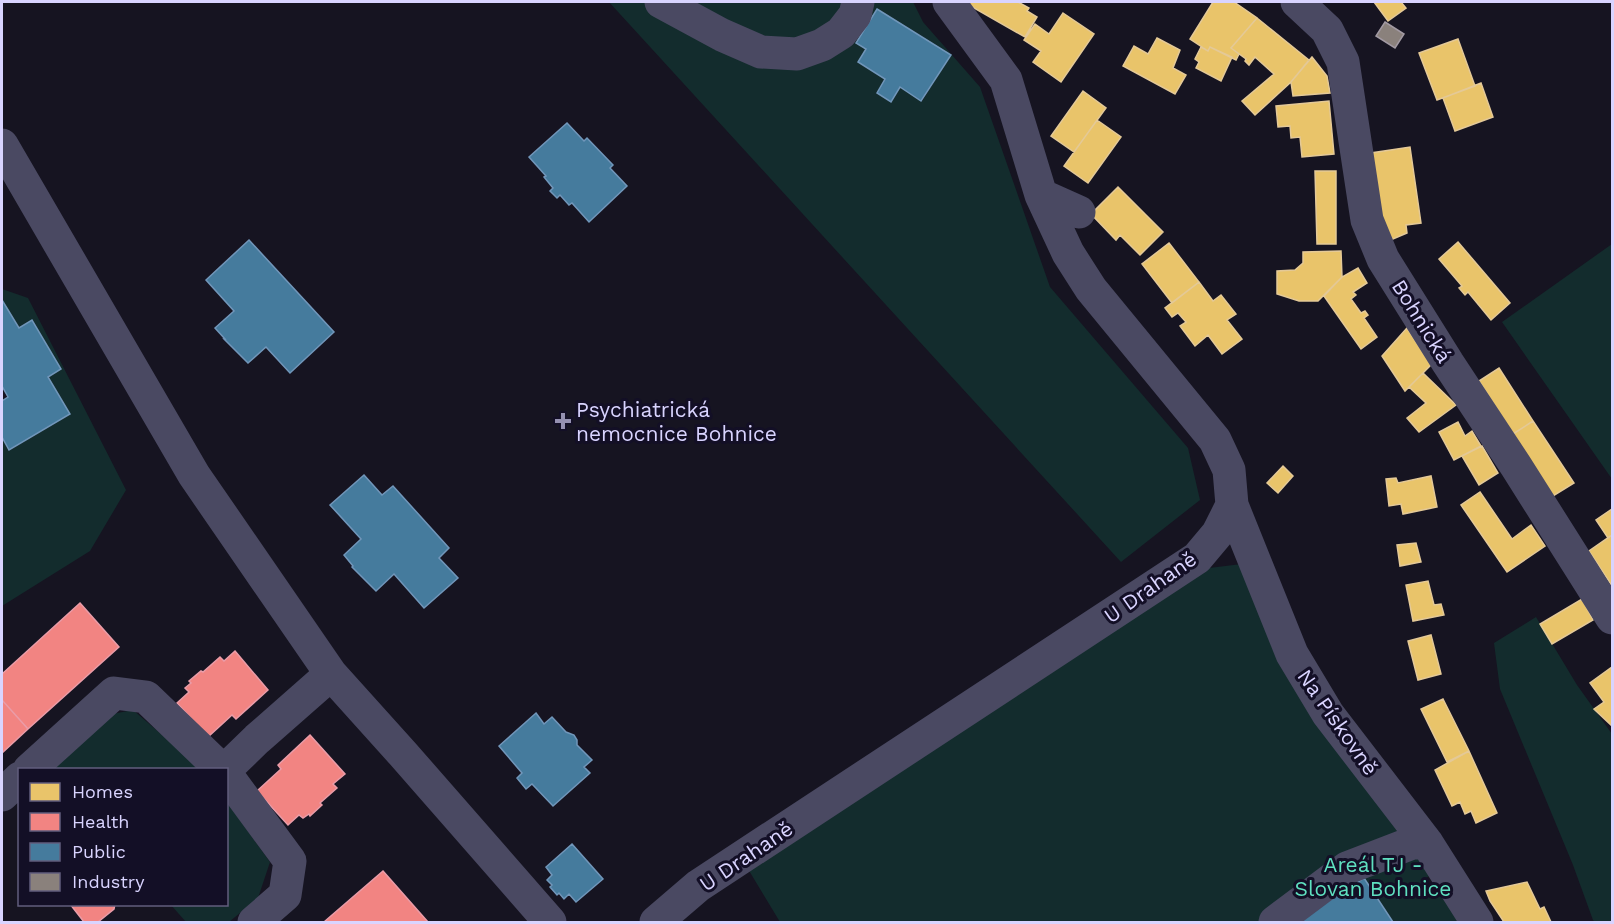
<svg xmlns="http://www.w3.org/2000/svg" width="1614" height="924" viewBox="0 0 1614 924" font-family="'Work Sans',sans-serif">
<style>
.green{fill:#132c2d;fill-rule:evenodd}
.homes{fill:#e9c46a;stroke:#e4c997;stroke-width:1.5}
.health{fill:#f28482;stroke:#ea9ca8;stroke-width:1.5}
.public{fill:#457b9d;stroke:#7196ba;stroke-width:1.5}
.industry{fill:#8a817c;stroke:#a29aa3;stroke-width:1.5}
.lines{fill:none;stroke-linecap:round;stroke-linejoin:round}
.minor{stroke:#4a4962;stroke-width:33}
.poi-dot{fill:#9591b1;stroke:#130f26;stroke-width:2}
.labels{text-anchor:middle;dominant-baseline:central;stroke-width:6;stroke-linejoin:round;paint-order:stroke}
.street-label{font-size:21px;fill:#d9d4ff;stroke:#130f26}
.poi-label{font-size:21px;fill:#d9d4ff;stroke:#130f26;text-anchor:start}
.park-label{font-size:21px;fill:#5fe0c0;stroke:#130f26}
</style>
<rect width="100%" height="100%" fill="#161421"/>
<path class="green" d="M609,2H913L923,22L980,87L1050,287L1188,448L1200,500L1121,562ZM913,31L950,56L922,101L900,87L891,101L877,93L885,79L866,49Z
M1612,244V479L1502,322Z
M2,289L28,298L126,490L90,551L2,606V437L10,450L70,414L48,377L61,369L32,320L19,328L2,300Z
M1258,562L1432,874L1422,881L1431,894L1442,887L1464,922H780L748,869L1201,569Z
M1536,617L1577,685L1612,734V922H1595L1593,920L1573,865L1500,689L1494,643Z
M133,710L202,769L50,770L107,715Z
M227,802L270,862L258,898L229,922H186L171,905L226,904Z"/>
<path class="homes" d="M968,2H1018L1029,8L1027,11L1037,17L1025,37L967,4Z
M1213,2H1234L1257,18L1231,48L1239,54L1236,60L1210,47L1208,51L1190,39Z
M1374,2H1401L1406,8L1388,21Z
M1063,13L1094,34L1061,82L1033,62L1041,51L1024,40L1035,24L1049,34Z
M1257,18L1309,60L1291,82L1255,115L1242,101L1274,74L1255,57L1249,65L1245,61L1246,59L1231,48Z
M1157,38L1180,50L1173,68L1186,75L1175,94L1123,66L1134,46L1148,54Z
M1458,39L1475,86L1437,100L1419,53Z
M1201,47L1208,51L1210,47L1232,57L1221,81L1196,68L1199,62L1195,59Z
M1312,57L1327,76L1330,93L1293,96L1291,82Z
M1481,83L1493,117L1455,131L1443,98Z
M1083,91L1106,108L1074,152L1051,136Z
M1329,101L1334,154L1302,157L1300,137L1291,138L1290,126L1278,127L1276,106Z
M1097,120L1121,137L1088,183L1064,166Z
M1410,147L1421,223L1406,225L1407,233L1386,242L1371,153Z
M1315,171H1336V244H1317Z
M1118,187L1163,232L1140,255L1120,235L1116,240L1091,214Z
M1458,242L1510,303L1491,320L1468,292L1465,295L1459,288L1462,286L1439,259Z
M1169,243L1199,282L1172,303L1142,264Z
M1341,251L1342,277L1318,301H1299L1277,294V271L1295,270L1303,263V252Z
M1358,268L1367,283L1353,292L1356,295L1351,299L1361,313L1365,311L1368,315L1364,318L1377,337L1361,349L1324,296L1342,277Z
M1199,282L1213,301L1221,295L1236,314L1227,320L1242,339L1222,354L1208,335L1195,346L1180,326L1186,322L1178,313L1172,317L1165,308Z
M1407,328L1431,365L1405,391L1382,356Z
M1499,368L1533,421L1513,434L1479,381Z
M1423,373L1456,405L1419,432L1407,418L1426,403L1409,387Z
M1533,421L1574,483L1553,496L1513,434Z
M1458,422L1465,436L1472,431L1481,446L1454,460L1439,432Z
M1482,446L1498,473L1479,485L1462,456Z
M1283,466L1293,476L1278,493L1267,483Z
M1431,476L1437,507L1403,514L1401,504L1389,506L1386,479L1396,478L1398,483Z
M1480,492L1512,539L1531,525L1545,546L1507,572L1461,505Z
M1612,509V535L1608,538L1596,520Z
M1612,535V586L1589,551Z
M1416,543L1421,562L1400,566L1397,545Z
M1428,581L1434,605L1441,604L1444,615L1413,621L1406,585Z
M1582,599L1593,620L1552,644L1540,624Z
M1431,635L1441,674L1418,680L1408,641Z
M1612,667V726L1594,709L1604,702L1590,683Z
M1443,699L1469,751L1447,762L1421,709Z
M1469,751L1497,813L1476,823L1471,811L1465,814L1460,802L1452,806L1435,770Z
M1527,882L1540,909L1544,907L1551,922H1504L1490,901L1486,891Z"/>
<path class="health" d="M80,603L119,647L28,729L2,700V674Z
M235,651L268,690L236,719L232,715L208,737L177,703L189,692L185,688L191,683L189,681L201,671L203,672L220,657L224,661Z
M2,700L28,729L2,753Z
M310,735L345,774L333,784L337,788L320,803L322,805L310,816L309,814L303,818L299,815L288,825L257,791L281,769L278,765Z
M383,871L428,922H324Z
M70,904H115L114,909L98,922H84Z"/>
<path class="public" d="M877,9L951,55L921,101L900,87L891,102L877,93L885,79L858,62L866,49L856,43Z
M567,123L584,141L587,138L613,165L610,168L627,186L589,222L572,203L569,205L560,195L557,198L550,191L553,188L544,177L546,176L529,157Z
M249,240L334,332L290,373L266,347L248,363L224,339H225L215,328L234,311L206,280Z
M2,300L19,328L32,320L61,369L48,377L70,414L9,450L2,437V401L8,397L2,386Z
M364,475L382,495L393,486L449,548L439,558L458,578L424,608L394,574L376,591L352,567L353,566L344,555L361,539L330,505Z
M536,713L544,724L552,717L566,732L574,735L577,740V745L592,760L584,767L590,773L553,806L532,784L526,789L517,778L522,773L499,746Z
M572,844L603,879L576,902L569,894L564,899L559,893L557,895L550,887L552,885L547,880L552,875L546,867Z
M1364,878L1393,922H1304L1303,920L1322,905Z"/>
<path class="industry" d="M1385,22L1404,34L1395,48L1376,36Z"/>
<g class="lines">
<path class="minor" d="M661,2L722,35L761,52L797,54L822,45L841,33L855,15L858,2
M1297,2L1327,30L1343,62L1367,220L1383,259L1448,363L1516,466L1612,618
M2,145L194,475L331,674L403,754L550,922
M1041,195L1079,212
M1232,505L1292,654L1328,714L1427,843L1477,922
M29,770L114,693L146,697L222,770
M225,770L257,739L331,674
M226,774L290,861L285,895L254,922
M2,795L20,778
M656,922L698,886L1197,558L1218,533L1232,505L1229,470L1215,440L1091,289L1068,253L1041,195L1006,80L949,2
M1275,922L1347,868L1412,843H1427"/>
</g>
<path class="poi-dot" d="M560 412h6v6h6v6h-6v6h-6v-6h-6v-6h6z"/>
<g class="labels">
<g class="street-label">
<text transform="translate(1422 321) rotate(58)">Bohnická</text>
<text transform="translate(1150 587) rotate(-35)">U Drahaně</text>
<text transform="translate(1338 722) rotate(55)">Na Pískovně</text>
<text transform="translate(746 856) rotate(-34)">U Drahaně</text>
</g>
<g class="poi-label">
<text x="576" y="409">Psychiatrická<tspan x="576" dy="24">nemocnice Bohnice</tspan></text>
</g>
<g class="park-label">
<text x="1373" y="864">Areál TJ -<tspan x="1373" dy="24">Slovan Bohnice</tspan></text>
</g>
</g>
<rect width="1614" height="924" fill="none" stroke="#d9d4ff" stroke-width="6"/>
<rect x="18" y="768" width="210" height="138" fill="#130f26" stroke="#625e7d" stroke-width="1.5"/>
<rect x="30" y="783" width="30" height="18" fill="#e9c46a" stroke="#625e7d" stroke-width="1.5"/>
<text x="72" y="798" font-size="18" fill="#d9d4ff">Homes</text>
<rect x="30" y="813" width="30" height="18" fill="#f28482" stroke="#625e7d" stroke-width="1.5"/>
<text x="72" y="828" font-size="18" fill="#d9d4ff">Health</text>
<rect x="30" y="843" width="30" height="18" fill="#457b9d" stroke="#625e7d" stroke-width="1.5"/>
<text x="72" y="858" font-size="18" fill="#d9d4ff">Public</text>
<rect x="30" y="873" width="30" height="18" fill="#8a817c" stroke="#625e7d" stroke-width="1.5"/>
<text x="72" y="888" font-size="18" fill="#d9d4ff">Industry</text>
</svg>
